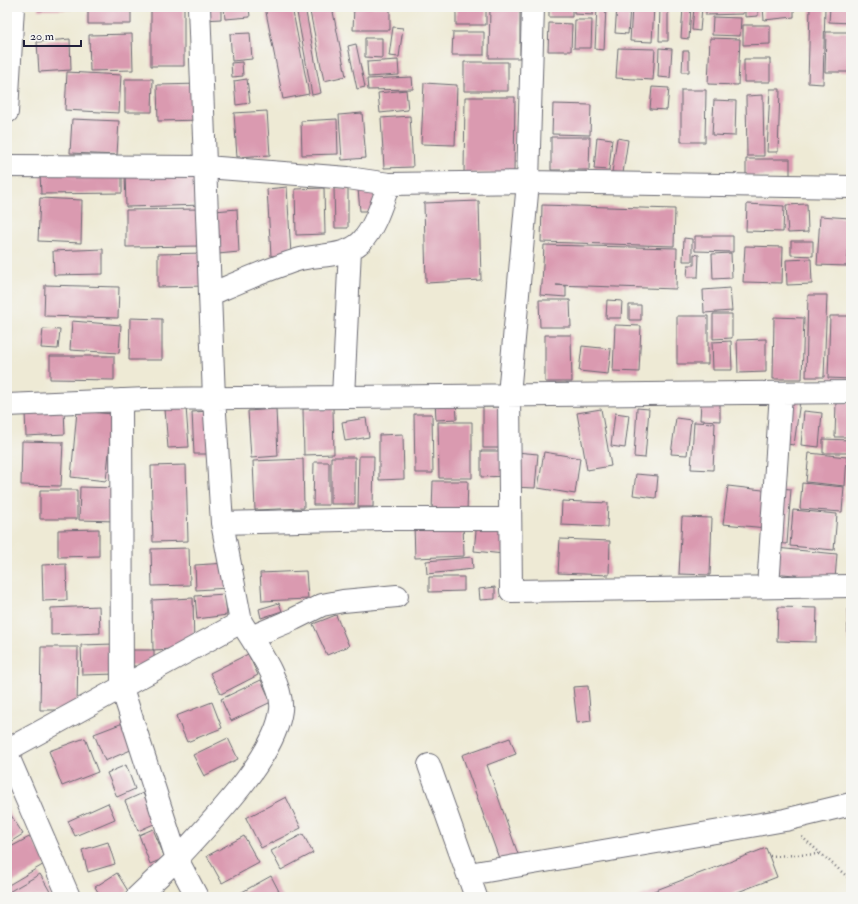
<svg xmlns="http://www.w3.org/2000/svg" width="858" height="904" viewBox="0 0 858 904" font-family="'IM FELL Double Pica',serif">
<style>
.building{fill:#da9ab0}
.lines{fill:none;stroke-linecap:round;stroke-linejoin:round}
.minor-casing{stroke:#696871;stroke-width:24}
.path{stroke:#696871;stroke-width:2.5;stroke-dasharray:1 3;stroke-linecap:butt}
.minor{stroke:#fff;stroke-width:22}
</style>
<rect width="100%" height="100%" fill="#f6f6f2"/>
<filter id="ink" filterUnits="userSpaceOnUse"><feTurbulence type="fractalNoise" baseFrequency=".025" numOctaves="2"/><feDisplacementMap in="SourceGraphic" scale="8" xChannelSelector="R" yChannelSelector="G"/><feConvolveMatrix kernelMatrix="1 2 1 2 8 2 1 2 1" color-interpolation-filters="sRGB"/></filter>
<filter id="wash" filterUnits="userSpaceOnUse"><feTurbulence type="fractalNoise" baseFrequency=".012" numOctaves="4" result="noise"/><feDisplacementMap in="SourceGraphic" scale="16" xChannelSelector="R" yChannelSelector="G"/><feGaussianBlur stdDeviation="0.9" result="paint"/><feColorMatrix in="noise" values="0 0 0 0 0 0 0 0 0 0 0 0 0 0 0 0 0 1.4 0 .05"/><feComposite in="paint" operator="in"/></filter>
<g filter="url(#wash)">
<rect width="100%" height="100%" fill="#eeead5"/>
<g id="blocks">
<path class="building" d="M38,7H72V10H38Z
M88,7H131V24H88Z
M151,7H184V66H151Z
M203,7H221V19L204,20Z
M224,7H249L250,17L225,19Z
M265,7H292L309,94L283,99Z
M296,7H305L321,93L312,95Z
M309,7H332L346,76L324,81Z
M354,7H390V30H353Z
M456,7H486V25H456Z
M490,7H520V58H489Z
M549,7H572V17H549Z
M574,7H593V15L574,14Z
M597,7H606L604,50L595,49Z
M617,7H630L628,34L615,33Z
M632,7H654L652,42L630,41Z
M660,7H668V41H659Z
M683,7H691L689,39L681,38Z
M694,7H702L700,31L692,30Z
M706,7H743V14L706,15Z
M745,7H758V16L745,17Z
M763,7H794V17L764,20Z
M810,7H825L823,84L808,83Z
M830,7H851V23L829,22Z
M713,17L741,18L740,36L712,35Z
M575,20H592L591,48H574Z
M549,23L572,24L571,51H548Z
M743,25H770V44L743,45Z
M393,27L403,28L399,57L389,56Z
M453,32H484V55H452Z
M826,32H851V72H825Z
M250,33L252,59L232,61L230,34Z
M132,34L133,70L90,71L89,35Z
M365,38H382V58L365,57Z
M710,38L740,39L738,85L708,84Z
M70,39L71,70L39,72L37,42Z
M356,44L365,87L357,89L348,46Z
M618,48L655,49L653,80L616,78Z
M659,48L672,49L670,78L658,77Z
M683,51H689V72H682Z
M744,59H770V82H744Z
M398,60L399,75L368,77L367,62Z
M242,62L243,76L232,77L231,63Z
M464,62H508V91H464Z
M67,72L121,75L119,113L65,110Z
M412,77L413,89L368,90L367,79Z
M125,79H153L152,112H125Z
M247,79L250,103L236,105L234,81Z
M424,83L457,85L455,145L421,144Z
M202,84L203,120L158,121L157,85Z
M652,87L669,88L667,110L650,109Z
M770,89H780L778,152H767Z
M406,90L408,110L380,113L378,93Z
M681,90H706L705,142H681Z
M763,95L764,156H747L746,96Z
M465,97H515L514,174L464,173Z
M714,100L736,101L735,136L712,135Z
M553,104L591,105L590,135L552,134Z
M267,111L270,155L237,157L234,113Z
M362,113L366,158L342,160L339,115Z
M410,116L413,167L384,168L381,118Z
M72,119L119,121L117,155L70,153Z
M337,119L338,154L302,155L301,121Z
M551,137H590L589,170H551Z
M597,137L612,139L609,170L594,169Z
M617,138L628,140L623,173L612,172Z
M746,159H790V176H746Z
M205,170L206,205L126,207L125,172Z
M122,172V193L41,194L40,173Z
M287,187L291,255L271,256L267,189Z
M324,188L325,234L296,235L295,189Z
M334,188H348V228H335Z
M374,188L375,211H360L358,189Z
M40,198L82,200L81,243L38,241Z
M479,201L481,280L426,283L424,203Z
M747,204L784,206L783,232L746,231Z
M807,204L808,232L788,233L786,205Z
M542,205L675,209L674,246L541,242Z
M201,209V246L126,247V210Z
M237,209L239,252L218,254L215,211Z
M820,216L850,218L847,266L817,265Z
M695,236H733V252L695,251Z
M684,238L692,239V261H683Z
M791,241H813V256L791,255Z
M544,245L677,248L676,289L556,285L566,286V297L540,295L541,285H542Z
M745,246L783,247L782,283L743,282Z
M103,249V274L54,275L53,251Z
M206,253V286L158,287V254Z
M731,253L732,278L713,279L712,254Z
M694,254L699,255L698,277H687L688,265H694Z
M811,259L812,284L787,285L786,260Z
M45,285L119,287L118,318L44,316Z
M730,288L732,311L704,313L703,290Z
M808,295H827L824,377H806Z
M539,300H570L571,327H540Z
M607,300L622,301L621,318H606Z
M629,305H641V320H629Z
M713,314H732V338L713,339Z
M677,316H708V364H677Z
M830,316H851V379L828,378Z
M774,317L804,318L802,379H773Z
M130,318L162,319V360H129Z
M72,321L121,325L119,353L70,350Z
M615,325L641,326L639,372L613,371Z
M43,329L60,330L58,349L41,348Z
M545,335H571L572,382H545Z
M766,339V372L738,373L737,340Z
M731,341L732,370H713L712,342Z
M582,346L611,349L608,374L579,371Z
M50,356H114V380L50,379Z
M456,399L457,419L436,420L435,400Z
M785,399L800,401L794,445L779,443Z
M701,402L720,403V421L700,420Z
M836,402H851V437H835Z
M186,407L189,447L168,448L165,409Z
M483,407H507V448H483Z
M333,408L334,454L304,455L303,409Z
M637,408L649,409L645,458L634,457Z
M64,409L65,434L26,436L25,412Z
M276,409L278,456L251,458L248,411Z
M601,409L611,466L587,470L577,413Z
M77,411L113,414L106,481L71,477Z
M211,411L212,454H194L192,412Z
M804,411L822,413L819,447L801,445Z
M615,413L629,415L625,448L611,446Z
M414,414H432L433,473H415Z
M366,418L369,437L345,441L342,422Z
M676,418L691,420L687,455L671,454Z
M438,422H472V478H439Z
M694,422L715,423L713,470L691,469Z
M403,434L404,479L379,480V435Z
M823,439L851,440V453H823Z
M22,441L63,442L61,486L21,485Z
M481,451H508L509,476L481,477Z
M516,452L538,454L535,488L513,487Z
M544,452L580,458L575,494L538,488Z
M809,453L847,457L845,486L806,482Z
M359,456H374L373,507H358Z
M331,457H355V504H331Z
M303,459L304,508L255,510L253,461Z
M314,462H329V505H313Z
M186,465L188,541L153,542L151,466Z
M636,474L658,476L656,498L633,495Z
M433,481H468L467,511H432Z
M802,483L844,487L842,512L800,509Z
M728,486L771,491L767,528L723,524Z
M80,487L117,488L116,521L79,520Z
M779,488L791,489L787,544L775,543Z
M40,490H77V519H40Z
M562,501L608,503L607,527L561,525Z
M793,510L837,514L834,550L790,546Z
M682,517L712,518L710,575L679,574Z
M477,521L506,524L504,554L474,551Z
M463,523L464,556L415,558L414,525Z
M99,529V556L58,557V530Z
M560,539L610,541L609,575L558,573Z
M189,548L190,585L152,586L151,549Z
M776,548L837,554L835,579L773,573Z
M472,557L473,569L427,574L426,561Z
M227,563L228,588L196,590L195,565Z
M66,564L67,600L43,601L42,565Z
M306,571L308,599L262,601L260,573Z
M429,577H464V591L429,592Z
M495,587V599L480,600L479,589Z
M225,594L227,615L197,619L195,596Z
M193,598L194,648L153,650L152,600Z
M279,603L282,611L261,618L259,609Z
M99,606L100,633L51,635V608Z
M778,607L817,608L816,642L777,641Z
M847,609H851V642H848Z
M336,615L349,646L327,655L313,624Z
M115,644L117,674L82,675L81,645Z
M41,647H78L77,710H40Z
M127,650H154V666H127Z
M248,654L258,675L221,694L210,673Z
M261,680L271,702L231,721L221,699Z
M588,686L591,721L577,723L573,687Z
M212,702L222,728L187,742L176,716Z
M123,723L133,749L105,761L94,734Z
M85,738L98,772L62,786L49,751Z
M228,738L238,759L204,776L193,755Z
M510,738L516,754L487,765L519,857L501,864L462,755Z
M126,765L135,789L117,797L107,773Z
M143,793L156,823L138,831L125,801Z
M286,797L301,828L261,848L246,818Z
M108,803L115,819L75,836L68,821Z
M7,809L23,834L7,844Z
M153,829L165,858L150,864L139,835Z
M303,834L313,853L281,870L271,851Z
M31,836L46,863L7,886V849Z
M244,836L259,863L222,883L207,856Z
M108,842L115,864L88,872L82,850Z
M766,848L777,877L725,897H638Z
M117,873L128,891L119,897H101L95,887Z
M40,874L53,897H7V893Z
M271,876L282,897H233Z"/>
</g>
</g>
<g filter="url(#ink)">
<use href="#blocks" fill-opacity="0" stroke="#696871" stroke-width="1"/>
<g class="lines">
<g class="minor-casing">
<path id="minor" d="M533,7L528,182L509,395L511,591L851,586
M7,112L13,7
M7,166L206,167L348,178L389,184L528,182L851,187
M211,294C239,282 268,269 297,260C317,254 344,258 361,242C375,228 382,202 389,184
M343,397L350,249
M121,400L122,688L177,859C210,823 275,758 281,710C284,684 254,643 241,622
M7,405L147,399L851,392
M222,523L382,519H510
M768,587L781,393
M251,637L294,619L322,605L343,601L397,596
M7,750L241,622L222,523L214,398L199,7
M7,754L69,897
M429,765L476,897
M469,874L785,820L851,804
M137,897L177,859L197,897"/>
</g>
<path class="path" d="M802,837L851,880
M770,856L821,854"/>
<use href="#minor" class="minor"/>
</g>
</g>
<rect width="858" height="904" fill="none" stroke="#f6f6f2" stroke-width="24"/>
<path d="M24 40v6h57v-6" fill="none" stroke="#22223b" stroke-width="2"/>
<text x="30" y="40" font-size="12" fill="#22223b" stroke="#f6f6f2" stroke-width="3" paint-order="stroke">20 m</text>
</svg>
